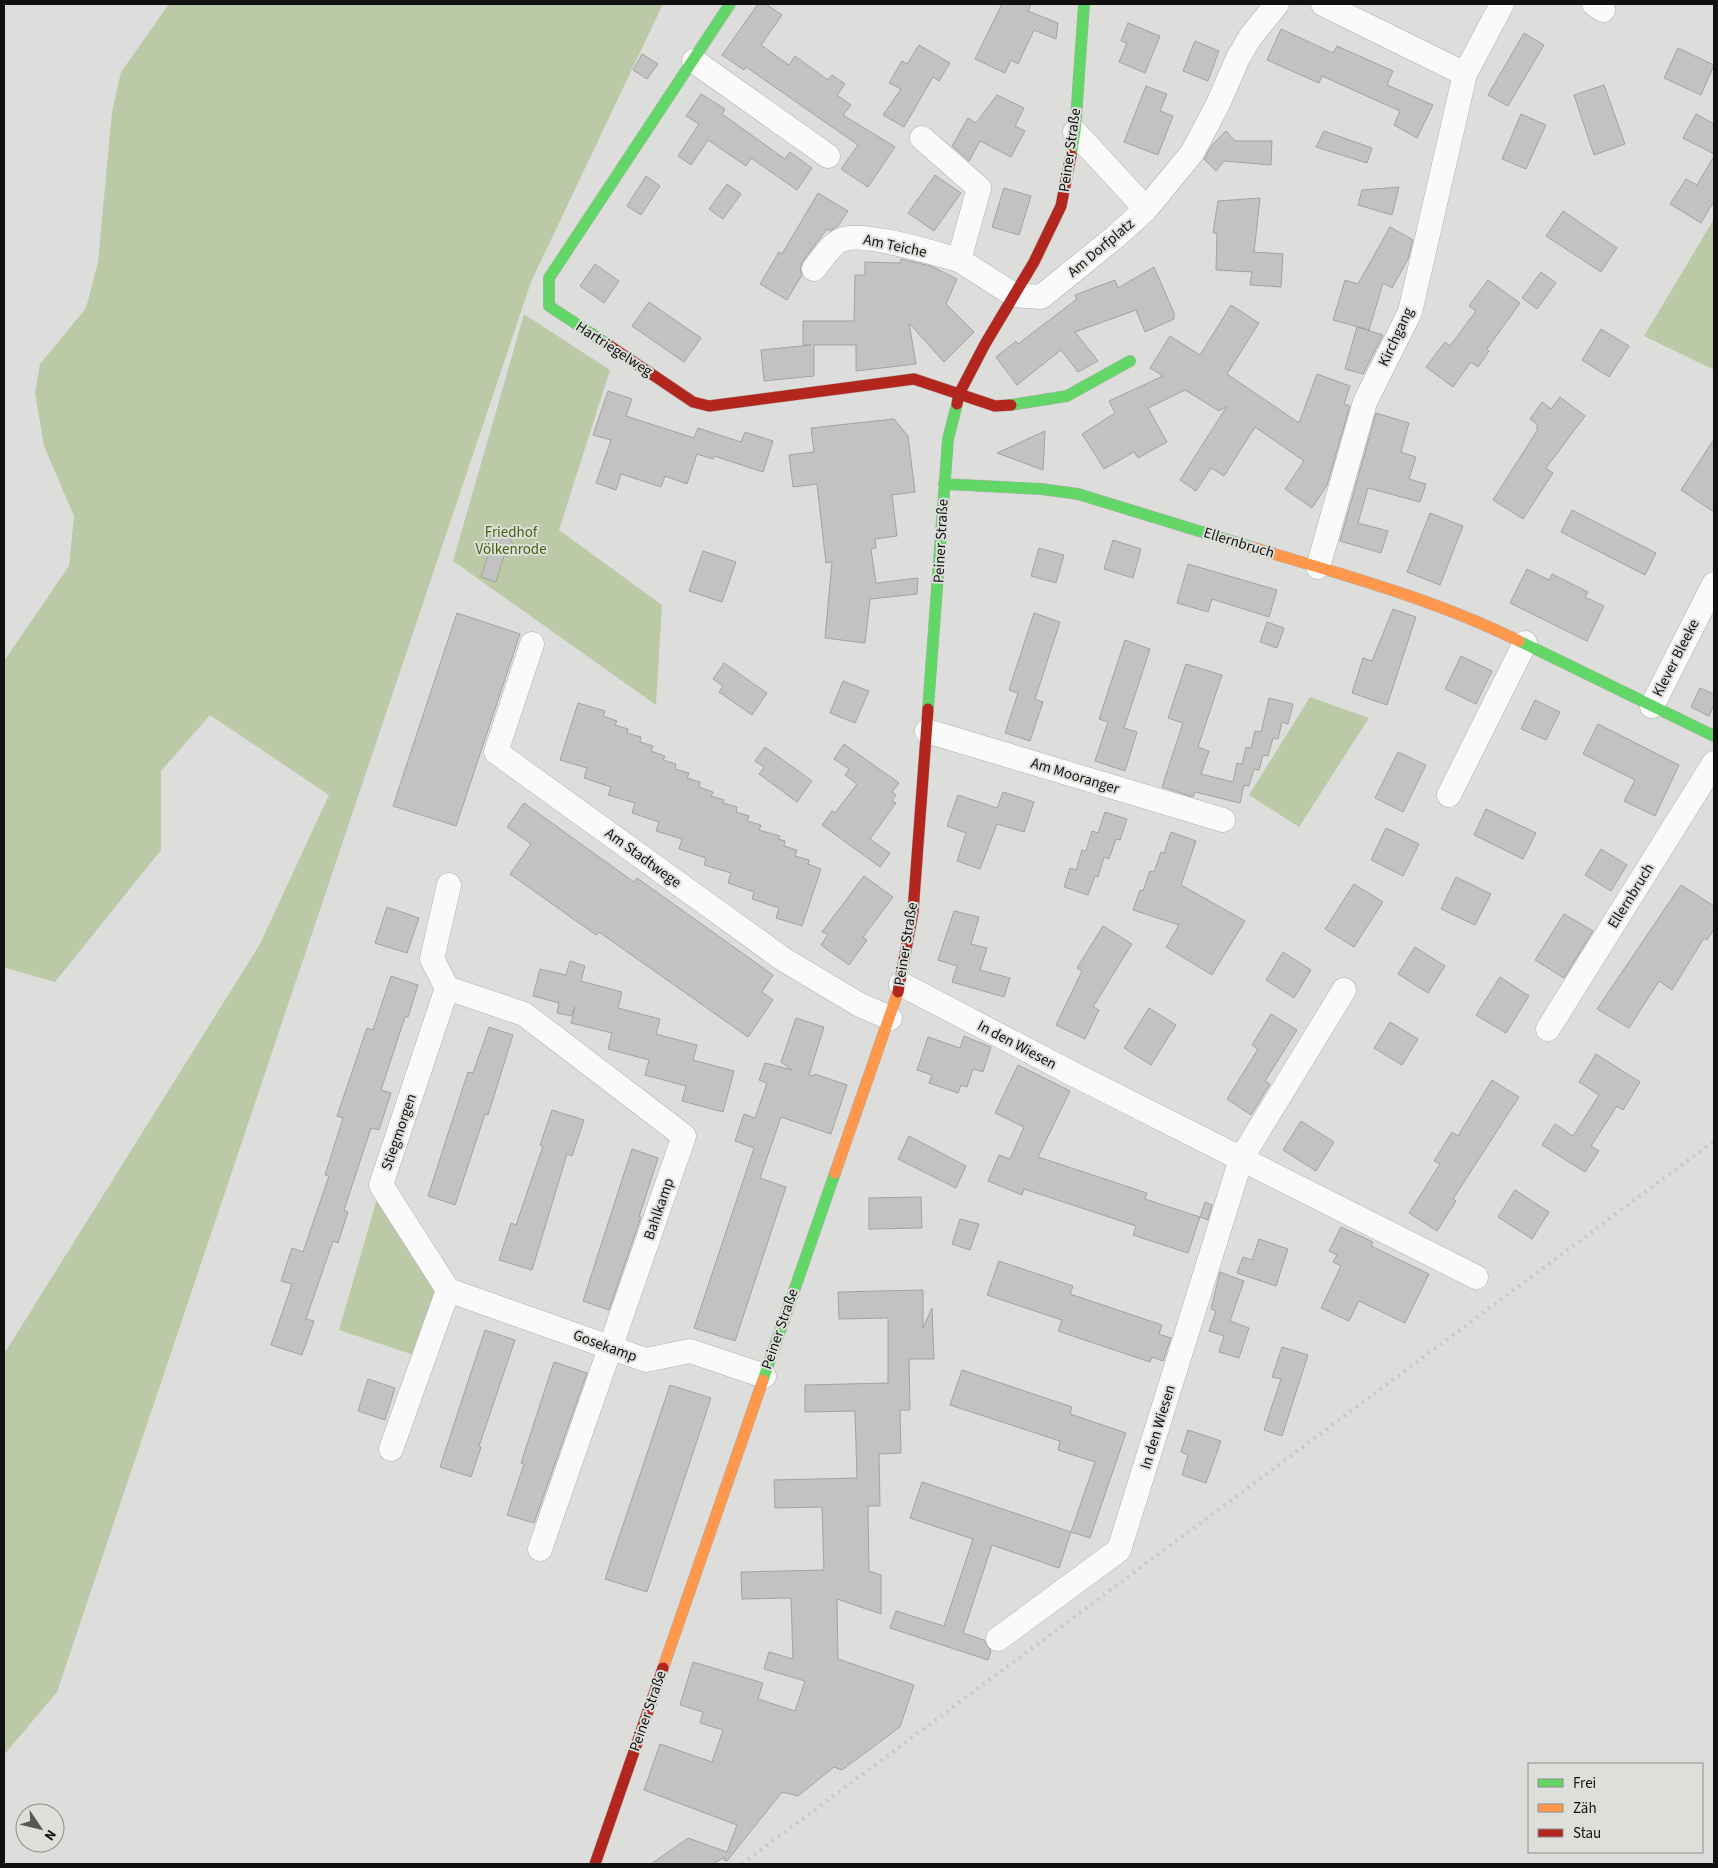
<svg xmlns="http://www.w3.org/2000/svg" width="1718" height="1868" viewBox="0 0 1718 1868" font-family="'Source Sans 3',sans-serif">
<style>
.green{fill:#bcc9a7}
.building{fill:#c2c2c1;stroke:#a1a2a1}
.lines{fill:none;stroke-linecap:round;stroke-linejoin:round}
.street-casing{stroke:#afafae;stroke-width:25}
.fast-casing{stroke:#afafae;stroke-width:12}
.slow-casing{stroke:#afafae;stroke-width:12}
.jam-casing{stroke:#afafae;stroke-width:12}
.street{stroke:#fafafa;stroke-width:24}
.fast{stroke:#63d668;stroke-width:11}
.slow{stroke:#ff974d;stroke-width:11}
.jam{stroke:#b3261e;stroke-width:11}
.rail{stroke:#c9c9c8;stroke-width:4;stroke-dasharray:2.5 5;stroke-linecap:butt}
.labels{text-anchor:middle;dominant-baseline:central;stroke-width:4;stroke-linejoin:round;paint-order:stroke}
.street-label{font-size:15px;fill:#101110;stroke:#dddfdb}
.park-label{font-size:15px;fill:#48610f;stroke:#dddfdb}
</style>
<rect width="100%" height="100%" fill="#dddedc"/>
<path class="green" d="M169,4H663L531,282L57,1692L4,1755V1354L260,944L329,795L210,715L161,771V850L55,982L6,968L4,965V661L69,566L74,516L44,446L35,393L40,364L86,308L98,262L112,112L121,72Z
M1714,219V370L1644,336Z
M524,314L610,370L559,530L662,605L656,705L453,561Z
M1310,697L1369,718L1299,827L1249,795Z
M381,1185L448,1290L423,1358L339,1330Z"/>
<path class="building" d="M758,4H766L782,15L761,45L789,65L795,56L828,80L832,75L845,84L837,95L851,105L843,115L895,147L868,187L841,169L858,145L746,67L744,70L722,55Z
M1002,4H1031L1028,11L1058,23L1056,39L1034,30L1018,64L1011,60L1005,73L975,59Z
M1128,23L1160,36L1145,73L1119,62L1127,43L1121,41Z
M1281,29L1333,53L1337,46L1393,71L1387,85L1433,105L1417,138L1394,125L1400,111L1322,76L1319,83L1267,60Z
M1524,33L1544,45L1508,106L1488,95Z
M1195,41L1219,51L1208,81L1183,71Z
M919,45L950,63L939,81L933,77L904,127L883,115L901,89L889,83L902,61L907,64Z
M1678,48L1714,65L1701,95L1664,78Z
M642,54L658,64L647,79L633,70Z
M1604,85L1625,144L1594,155L1574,95Z
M1146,86L1167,94L1160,111L1173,116L1158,155L1124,142Z
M701,94L725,109L722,114L785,159L790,152L812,168L797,190L751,158L746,166L708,140L691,165L678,156L699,124L686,116Z
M997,95L1024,108L1015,126L1025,131L1011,157L980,141L969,161L952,146L968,118L976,123Z
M1521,114L1546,125L1526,169L1502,159Z
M1696,114L1714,124V154L1683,138Z
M1226,131L1235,141H1272L1271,165L1224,161L1216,171L1204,159L1212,145Z
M1324,131L1372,148L1367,163L1316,147Z
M1714,156V201L1701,223L1670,204L1686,179L1697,185Z
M935,175L961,193L934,231L908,213Z
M646,176L660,186L641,215L627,206Z
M727,184L741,194L723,219L709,209Z
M1399,187L1392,215L1358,205L1362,190Z
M1004,188L1031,196L1019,235L992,227Z
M818,193L848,211L838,226L830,231L827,229L803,261L800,268L802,275L787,300L760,284L779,252L782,254Z
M1260,198L1254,252L1283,254L1281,287L1250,285L1252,272L1216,270L1217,233H1213L1218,201Z
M1563,211L1617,248L1601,272L1546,236Z
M1390,227L1413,240L1408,259L1392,288L1383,283L1369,330L1333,320L1345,280L1358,284Z
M901,259L931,266L957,279L946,304L974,332L944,362L909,323L916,364L856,371V345H814V376L764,381L761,350L811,345H803V321H854L855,275H865V262L900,263Z
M595,264L619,281L604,303L580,286Z
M1154,267L1174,313V319L1145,332L1136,310L1075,332L1098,361L1078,372L1061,350L1017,385L996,357L1016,341L1018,344L1077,299L1075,295L1115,280L1118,288Z
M1541,272L1556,283L1537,309L1522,298Z
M1488,280L1520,303L1487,349L1489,351L1478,367L1471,362L1453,387L1426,367L1445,342L1450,346L1476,311L1469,306Z
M649,302L701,338L684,362L632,326Z
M1231,305L1259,323L1227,374L1299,423L1317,374L1350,386L1344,404L1350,406L1327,485L1312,508L1285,489L1304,461L1255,427L1224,476L1211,468L1196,491L1180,480L1227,406L1219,411L1185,390L1148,408L1167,442L1138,458L1134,452L1104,469L1082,434L1115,413L1109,401L1163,376L1150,368L1170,336L1200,355Z
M1357,327L1383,335L1363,374L1345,369Z
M1601,329L1629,346L1609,377L1582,360Z
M608,391L632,399L626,416L694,438L698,428L741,442L745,432L773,441L763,472L714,456L713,459L697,454L687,484L665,476L661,487L621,474L616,490L596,483L611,440L593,435Z
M1560,397L1585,416L1546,468L1553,473L1523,519L1493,500L1538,429L1536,428L1538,425L1530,419L1542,402L1551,409Z
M1376,413L1409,423L1401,452L1416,457L1409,479L1426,484L1420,502L1368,488L1358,523L1388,531L1381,553L1340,541Z
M894,419L908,436L915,492L892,495L897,536L875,539L876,548L871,549L876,583L918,578L917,594L870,599L865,643L825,638L832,562L826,563L817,484L793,487L789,455L814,452L811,428Z
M1045,431L1043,470L997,453Z
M1714,439V512L1681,490Z
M1572,510L1656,553L1645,575L1561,532Z
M1430,513L1463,526L1440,585L1407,572Z
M496,533L509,538L513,544L510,550L504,556L496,582L481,577L489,551L486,544L489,536Z
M1113,540L1141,549L1133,578L1104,569Z
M1039,548L1064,555L1056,583L1031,576Z
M703,551L736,562L722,602L689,591Z
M1188,564L1277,590L1269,617L1212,599L1208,612L1177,603Z
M1527,569L1549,580L1552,574L1588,592L1585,597L1604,606L1587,641L1510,603Z
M1393,609L1416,617L1387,705L1352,693L1363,658L1372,661Z
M457,613L520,634L456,826L393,806Z
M1034,613L1060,622L1035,699L1043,702L1030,741L1005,733L1018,693L1009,690Z
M1267,622L1284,628L1277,648L1260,642Z
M1125,640L1150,649L1124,728L1137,732L1125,771L1095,761L1108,722L1099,719Z
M1461,656L1492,671L1476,704L1445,689Z
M724,663L767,693L752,715L719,692L723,686L713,679Z
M1186,664L1222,675L1198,747L1209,751L1201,774L1233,782L1237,763L1242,764L1246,747L1251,748L1255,731L1261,732L1269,698L1293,704L1288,724L1282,722L1278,739L1273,738L1268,756L1263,755L1259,770L1254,769L1249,786L1244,785L1240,803L1195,792L1193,797L1162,787L1183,723L1168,718Z
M843,681L869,691L855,723L830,713Z
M1700,688L1714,694V704L1709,716L1691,707Z
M1535,700L1560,712L1546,740L1521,729Z
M578,703L605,711L603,716L617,721L615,725L628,729L627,733L641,737L640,742L653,746L651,751L665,756L663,760L676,764L675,769L689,773L687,778L700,782L699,787L713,792L711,796L724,800L723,803L737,807L736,812L749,816L747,821L761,825L759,830L780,836L778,839L785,841L784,846L797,850L795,856L809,860L808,864L821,869L802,926L776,918L779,908L752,899L754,892L728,883L731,873L704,865L706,858L679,849L682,839L656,831L659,822L632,813L635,803L608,795L611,787L584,778L587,768L560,760Z
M1598,724L1679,765L1655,816L1624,801L1635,780L1583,754Z
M844,744L899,783L892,792L896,795L892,801L896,803L870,839L890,853L880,867L822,825L832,811L835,813L857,784L845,775L849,769L834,759Z
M765,747L812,781L797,802L759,774L764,767L755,761Z
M1398,752L1426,765L1403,812L1375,798Z
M1003,792L1034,802L1024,832L997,824L980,869L957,861L966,833L947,826L958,795L997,808Z
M524,803L634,882L637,878L773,975L762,992L773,1000L748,1037L599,932L596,935L510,874L531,844L507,827Z
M1486,809L1536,833L1523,859L1474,835Z
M1105,812L1127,819L1120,840L1116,839L1109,859L1104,857L1098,877L1095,876L1088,895L1064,887L1070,868L1076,870L1082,850L1086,851L1092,831L1098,833Z
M1386,828L1419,844L1403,876L1371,860Z
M1171,832L1196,841L1181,885L1245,921L1212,975L1166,947L1179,925L1133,910L1140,890L1143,891L1150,871L1154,872L1161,852L1164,853Z
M1601,849L1627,865L1611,891L1585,875Z
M864,876L893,897L863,937L867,940L849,965L821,945L828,934L822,932Z
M1456,877L1491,894L1475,925L1441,909Z
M1354,884L1383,902L1354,947L1325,929Z
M1681,885L1714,906V929L1707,940L1704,938L1672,990L1659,981L1629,1028L1597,1009Z
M387,907L419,918L407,953L375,943Z
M954,911L979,917L971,944L987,948L980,970L1010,978L1004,997L952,982L957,966L938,960Z
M1564,914L1593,931L1564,978L1535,960Z
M1103,926L1132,944L1093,1007L1099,1010L1085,1039L1056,1025L1082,971L1077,968Z
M1415,947L1445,966L1428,993L1398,974Z
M1283,952L1311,970L1294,998L1266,980Z
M570,961L585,966L581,981L622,992L618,1008L660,1019L656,1034L697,1045L693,1060L734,1071L723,1112L682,1101L686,1086L645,1075L649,1060L608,1049L612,1033L571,1023L575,1007L571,1016L557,1013L559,1003L533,996L540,969L566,975Z
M391,976L418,985L408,1017H405L381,1090L391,1093L379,1130L371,1128L344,1210L348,1212L338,1243L333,1241L306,1319L314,1321L302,1355L271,1345L292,1284L281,1281L292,1248L303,1252L329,1176L325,1175L343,1118L337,1116L367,1028L373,1030Z
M1500,977L1529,996L1506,1033L1476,1015Z
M1149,1008L1176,1025L1151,1065L1124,1048Z
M1271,1014L1297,1030L1265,1081L1270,1084L1251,1115L1227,1099L1258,1049L1252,1045Z
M796,1018L824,1027L809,1075L814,1076L815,1074L847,1085L831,1134L781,1117L760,1178L786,1187L735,1341L694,1328L754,1148L735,1141L744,1114L755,1118L767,1083L759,1080L765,1063L792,1070L781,1062Z
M1390,1022L1418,1039L1402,1065L1374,1048Z
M489,1027L513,1035L488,1115L485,1114L455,1205L428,1196L468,1072L473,1073Z
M964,1036L991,1047L983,1072L973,1069L967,1087L961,1085L958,1093L929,1083L932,1075L917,1070L928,1037L960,1048Z
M1596,1054L1640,1082L1623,1110L1617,1106L1591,1146L1599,1151L1585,1172L1542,1145L1555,1124L1573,1136L1599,1095L1579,1082Z
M1018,1065L1070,1091L1038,1157L1147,1193L1145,1199L1200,1217L1188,1253L1133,1235L1136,1226L1024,1189L1022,1195L988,1181L999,1155L1010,1159L1024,1127L995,1113Z
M1492,1080L1519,1097L1453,1199L1456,1201L1437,1231L1409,1213L1440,1164L1434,1161L1452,1132L1458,1136Z
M552,1110L584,1120L572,1156L567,1154L532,1270L499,1260L511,1223L516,1225L543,1146L540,1145Z
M1301,1121L1334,1142L1316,1171L1283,1150Z
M909,1136L966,1166L956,1188L898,1159Z
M632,1149L658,1158L639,1217H641L609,1310L583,1301Z
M1515,1190L1549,1212L1532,1239L1498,1217Z
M921,1197L922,1228L869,1229V1198Z
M1205,1202L1212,1205L1208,1220L1200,1217Z
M960,1219L979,1224L970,1250L952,1244Z
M1341,1227L1373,1242L1371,1246L1429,1274L1405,1323L1359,1301L1349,1321L1321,1308L1341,1266L1333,1262L1337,1255L1329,1251Z
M1259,1239L1288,1249L1276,1286L1237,1273L1243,1257L1252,1260Z
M999,1261L1073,1286L1070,1294L1162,1325L1159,1334L1171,1338L1163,1361L1152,1357L1150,1362L1058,1331L1062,1320L987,1295Z
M1220,1272L1244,1281L1230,1321L1249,1328L1239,1358L1219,1352L1224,1336L1209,1331L1216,1311L1211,1309Z
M923,1290V1328L932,1308L934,1359H909L910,1410H900L901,1453L879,1454L880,1506H868L869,1571L881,1575V1614L837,1599L838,1659L914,1685L900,1727L842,1770L834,1767L798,1796L782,1792L727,1861L724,1860L725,1857L713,1864H651L688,1838L727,1852L737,1825L644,1790L660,1744L712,1762L723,1730L700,1723L703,1712L680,1705L693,1662L763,1683L758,1699L795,1711L805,1681L764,1669L769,1652L793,1659L791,1598L742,1599L741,1572L824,1570L822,1507L775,1508L774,1480L857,1478L855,1411L805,1412V1385L888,1383V1318L839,1319L838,1292Z
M485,1330L515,1340L479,1446L481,1447L471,1477L440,1467Z
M1282,1347L1308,1355L1282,1436L1264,1430L1281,1379L1272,1377Z
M554,1362L587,1373L534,1523L507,1515L524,1464L521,1463Z
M962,1370L1072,1407L1070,1414L1126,1433L1090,1538L1071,1532L1095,1462L1058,1450L1060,1441L950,1405Z
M368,1379L395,1388L385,1420L358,1411Z
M670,1385L711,1398L647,1592L605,1579Z
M1188,1430L1221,1441L1206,1483L1182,1475L1188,1455L1181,1452Z
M922,1482L1071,1532L1059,1568L992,1545L963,1633L984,1640L991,1651L988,1660L890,1628L896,1611L944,1626L973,1539L910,1518Z"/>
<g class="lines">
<g class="street-casing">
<path id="street" d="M1323,4L1465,74
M1594,4L1603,10
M694,61L828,156
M922,138L979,188L959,260L1014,295L1041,297L1115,237L1146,209L1075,132
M1146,209L1192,153L1218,104L1238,58L1251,36L1277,4
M814,269C822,259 831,243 844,239C867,232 933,253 959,260
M1318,567L1365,402L1410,312L1465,74L1502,4
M532,644L496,752L783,959L860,1005L890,1018
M1652,706L1714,584
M927,731L1223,820
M1449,795L1525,643
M901,984L1075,1075L1476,1277
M447,988L524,1014L684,1136L540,1549
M1548,1029L1714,763
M448,1290L646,1360L690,1351L764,1376
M391,1449L448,1290L381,1185L447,988L432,959L449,885
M998,1639L1119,1550L1241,1159L1344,990"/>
</g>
<g class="fast-casing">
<path id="fast" d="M1071,155L1075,132L1084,4
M610,346L549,306V278L730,4
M1011,405L1067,396L1130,361
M944,484L1041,489L1078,494L1251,547
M1519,641L1714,736
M928,709L948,439L957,404
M763,1380L835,1173"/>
</g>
<g class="slow-casing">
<path id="slow" d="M1251,547C1341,574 1434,599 1519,641
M835,1173L898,992
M663,1668L763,1380"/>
</g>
<g class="jam-casing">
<path id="jam" d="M610,346L693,402L709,406L914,379L995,406L1011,405
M957,404L959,394L985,344L1034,262L1061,206L1071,155
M898,992L913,912L928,709
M595,1864L663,1668"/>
</g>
<use href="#street" class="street"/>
<use href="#fast" class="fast"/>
<use href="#slow" class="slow"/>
<use href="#jam" class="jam"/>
<path class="rail" d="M742,1864L1714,1141"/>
</g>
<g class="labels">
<g class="street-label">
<text transform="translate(1070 150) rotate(-82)">Peiner Straße</text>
<text transform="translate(895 246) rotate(12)">Am Teiche</text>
<text transform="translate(1101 248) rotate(-40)">Am Dorfplatz</text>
<text transform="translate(1396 337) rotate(-65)">Kirchgang</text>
<text transform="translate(614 349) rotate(33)">Hartriegelweg</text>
<text transform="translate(941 541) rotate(-87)">Peiner Straße</text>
<text transform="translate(1239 543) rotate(17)">Ellernbruch</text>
<text transform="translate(1676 658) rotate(-63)">Klever Bleeke</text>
<text transform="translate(1075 776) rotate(17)">Am Mooranger</text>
<text transform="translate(643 858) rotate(36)">Am Stadtwege</text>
<text transform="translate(1631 896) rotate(-58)">Ellernbruch</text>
<text transform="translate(906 944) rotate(-81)">Peiner Straße</text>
<text transform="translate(1017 1045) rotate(28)">In den Wiesen</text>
<text transform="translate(399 1132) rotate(-71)">Stiegmorgen</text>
<text transform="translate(659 1209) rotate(-71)">Bahlkamp</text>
<text transform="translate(780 1329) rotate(-71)">Peiner Straße</text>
<text transform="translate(605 1346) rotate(20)">Gosekamp</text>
<text transform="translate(1158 1427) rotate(-73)">In den Wiesen</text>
<text transform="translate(648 1711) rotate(-71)">Peiner Straße</text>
</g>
<g class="park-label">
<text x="511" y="532">Friedhof<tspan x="511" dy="17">Völkenrode</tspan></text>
</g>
</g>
<rect width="1718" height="1868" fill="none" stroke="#101110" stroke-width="10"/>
<rect x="1528" y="1763" width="175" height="90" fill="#dddfdb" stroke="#8b8d8a"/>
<rect x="1538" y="1779" width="25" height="8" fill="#63d668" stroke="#8b8d8a"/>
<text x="1573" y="1788" font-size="15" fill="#101110">Frei</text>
<rect x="1538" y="1804" width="25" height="8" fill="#ff974d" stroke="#8b8d8a"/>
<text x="1573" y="1813" font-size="15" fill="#101110">Zäh</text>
<rect x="1538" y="1829" width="25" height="8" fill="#b3261e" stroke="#8b8d8a"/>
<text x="1573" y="1838" font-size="15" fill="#101110">Stau</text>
<g transform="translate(40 1828) rotate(125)"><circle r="24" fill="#dddfdb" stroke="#8b8d8a"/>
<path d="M0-4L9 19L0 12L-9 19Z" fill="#585957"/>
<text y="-8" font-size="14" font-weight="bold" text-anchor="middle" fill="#101110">N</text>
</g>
</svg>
